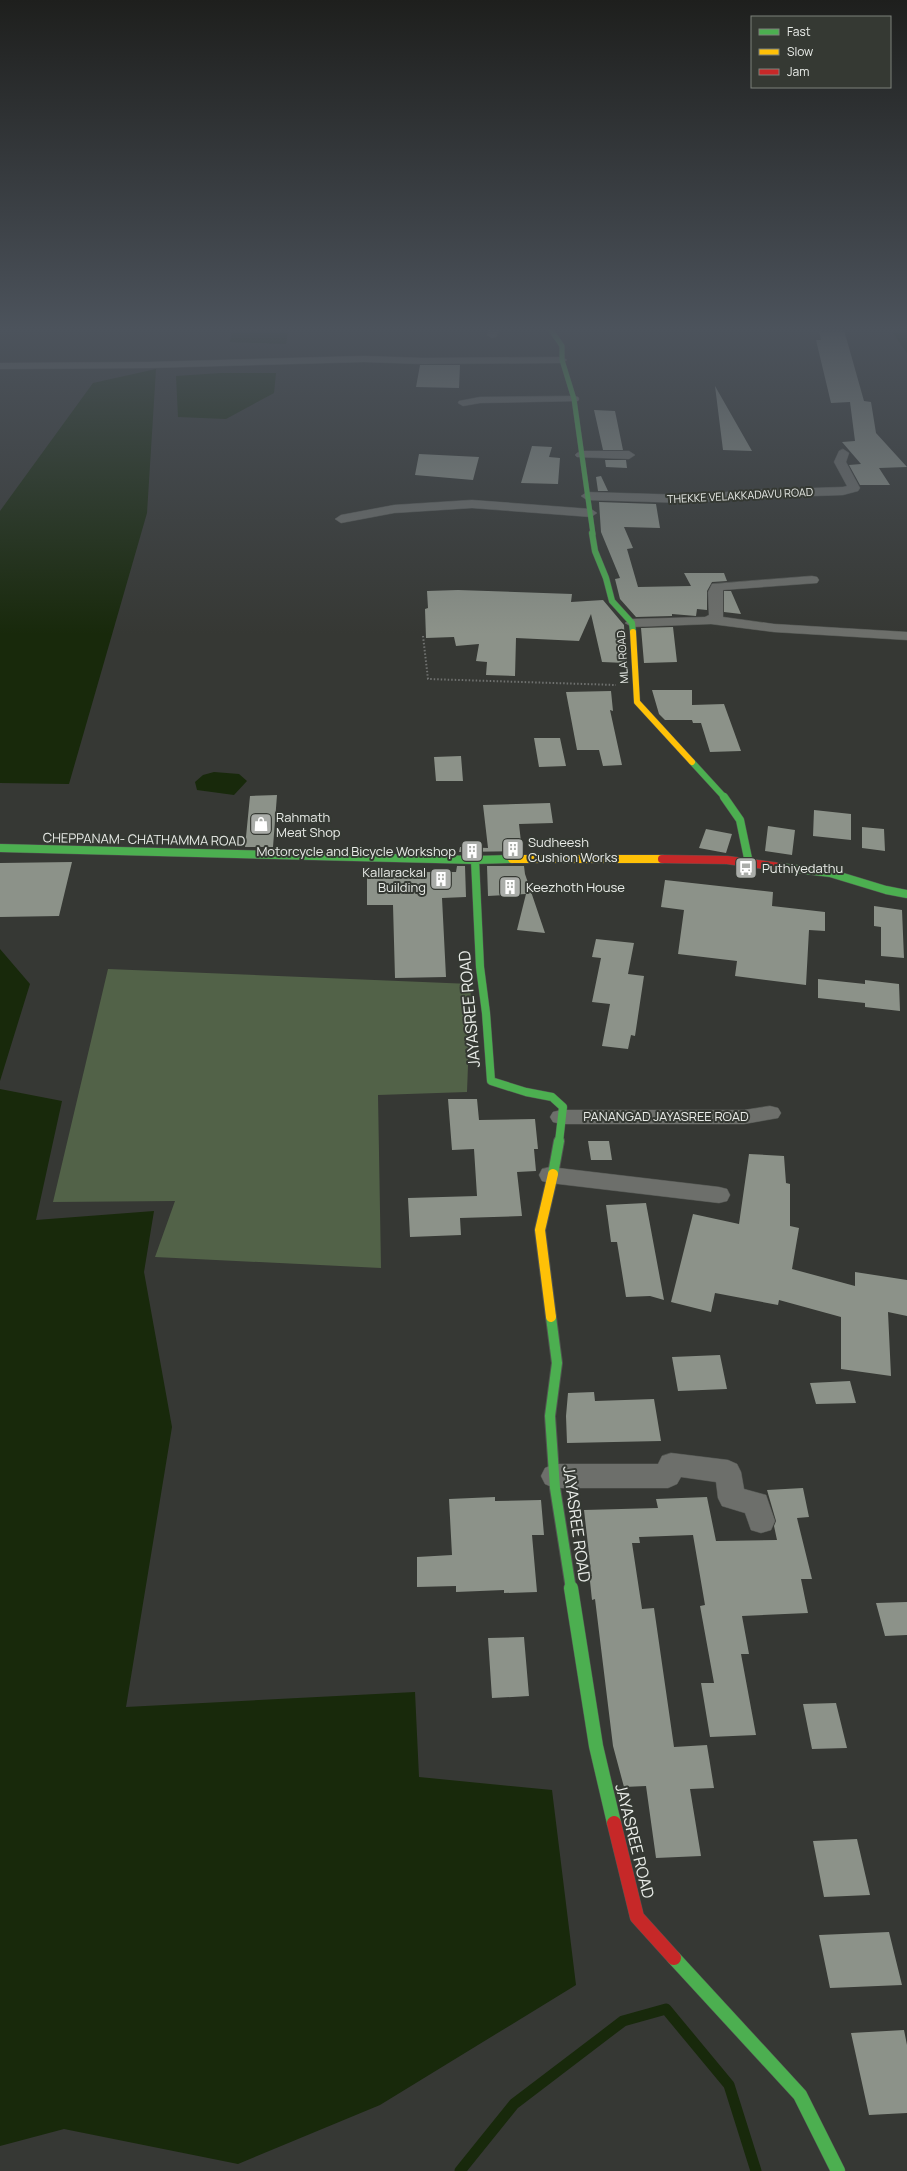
<svg xmlns="http://www.w3.org/2000/svg" width="907" height="2171" viewBox="0 0 907 2171" font-family="Manrope,sans-serif">
<style>
.green{fill:#526248}
.water{fill:#18290b}
.lines{fill:none;stroke-linecap:round;stroke-linejoin:round}
.stream{stroke:#18290b;stroke-width:11}
.building{fill:#8c9289}
.street-casing{stroke:#525551;stroke-width:1}
.fast-far4-casing{stroke:#525551;stroke-width:5.5}
.fast-far3-casing{stroke:#525551;stroke-width:7}
.fast-far2-casing{stroke:#525551;stroke-width:9}
.fast-far1-casing{stroke:#525551;stroke-width:12}
.fast-casing{stroke:#525551;stroke-width:15}
.slow-far2-casing{stroke:#525551;stroke-width:7}
.slow-far1-casing{stroke:#525551;stroke-width:9}
.slow-casing{stroke:#525551;stroke-width:12}
.jam-far1-casing{stroke:#525551;stroke-width:9}
.jam-casing{stroke:#525551;stroke-width:15}
.path{stroke:#707270;stroke-width:2;stroke-dasharray:1.5 2;stroke-linecap:butt}
.street{fill:#6d6f6b;fill-rule:evenodd}
.fast-far4{stroke:#4caf50;stroke-width:5}
.fast-far3{stroke:#4caf50;stroke-width:6}
.fast-far2{stroke:#4caf50;stroke-width:8}
.fast-far1{stroke:#4caf50;stroke-width:10}
.fast{stroke:#4caf50;stroke-width:14}
.slow-far2{stroke:#ffc107;stroke-width:6}
.slow-far1{stroke:#ffc107;stroke-width:8}
.slow{stroke:#ffc107;stroke-width:10}
.jam-far1{stroke:#c62828;stroke-width:8}
.jam{stroke:#c62828;stroke-width:14}
.labels{text-anchor:middle;dominant-baseline:central;stroke-width:4;stroke-linejoin:round;paint-order:stroke}
.far-street-label{font-size:11px;fill:#e9ece8;stroke:#353933}
.poi-label{font-size:13px;fill:#e9ece8;stroke:#353933;text-anchor:start}
.street-label{font-size:13px;fill:#e9ece8;stroke:#353933}
.near-street-label{font-size:16px;fill:#e9ece8;stroke:#353933}
</style>
<rect width="100%" height="100%" fill="#363834"/>
<path class="green" d="M108,969L471,984L467,1092L378,1095L381,1268L155,1257L175,1201L53,1202Z"/>
<path class="water" d="M232,330H288L286,344L230,342Z
M891,330H907V353Z
M156,369L147,513L69,784L0,783V511L93,383Z
M221,373H276L274,393L226,419L178,417L176,376Z
M214,772L239,774L247,781L234,795L197,790L195,782L203,775Z
M0,949L30,984L0,1081Z
M0,1089L62,1101L36,1220L154,1211L144,1272L172,1427L126,1707L415,1692L419,1777L552,1790L576,1985L380,2105L238,2164L64,2129L0,2146Z"/>
<g class="lines">
<path class="stream" d="M460,2171L514,2104L623,2021L666,2009L729,2085L756,2171"/>
</g>
<path class="building" d="M819,330H844L864,401L871,402L876,433L907,467L879,468L890,485H860L849,465L861,464L842,442L855,441L850,402L831,403L816,340H821Z
M420,365H460L459,388L416,387Z
M715,386L752,451L723,450Z
M594,410L615,411L623,450H603Z
M532,446L552,447L549,457L560,458L558,484L521,483Z
M419,454L479,457L473,480L415,475Z
M605,460H626L627,468L606,467Z
M601,476L608,491H598L596,477Z
M599,502L656,504L660,528L624,527L633,548L627,549L638,587L691,586L684,573H724L727,581L712,582L707,591V610L697,609L696,616L672,614V616L636,617L620,599L615,579L620,578L601,532Z
M458,590L572,594L571,602L603,600L624,625L626,663L602,662L591,614L579,641L516,638L515,676L486,675L487,662L476,661L479,644L456,646L454,637L426,638L425,609L428,608L427,591Z
M724,591H731L741,614L724,612Z
M673,627L677,662L644,663L641,628Z
M652,690H692V705L724,704L741,751L710,752L701,723H693L692,720H665L659,714Z
M611,691L613,711L610,710L622,765L603,766L599,750H577L566,692Z
M534,738H560L566,766L539,767Z
M461,756L463,781H436L434,757Z
M277,795L273,847H245L250,796Z
M550,803L553,823L519,824L522,851L459,852L460,847L488,848L483,805Z
M814,810L851,814V840L813,836Z
M768,826L795,830L792,855L765,851Z
M862,827L884,829L885,851L862,848Z
M706,829L732,834L726,853L699,848Z
M72,862L59,916L0,917V863Z
M457,866H465L466,897L442,898L446,977L395,978L393,905H367V871L422,870V872H456Z
M487,866H524L525,874L545,933L517,930L526,894L488,896Z
M665,880L773,892L772,906L825,912V931L809,930L806,985L735,976L737,961L678,954L684,910L661,907Z
M874,906L902,910L904,958L881,956V927L874,926Z
M596,939L634,943L628,974L644,976L635,1036L631,1035L628,1049L602,1046L610,1004L592,1002L601,958L592,957Z
M818,979L865,984V980L899,984L900,1011L865,1007V1003L818,998Z
M448,1099H477L479,1120L535,1119L538,1149H534L536,1171L517,1172L522,1216L460,1218L461,1235L410,1237L408,1198L477,1196L474,1149L452,1150Z
M588,1141H609L612,1160H591Z
M749,1154L784,1156L786,1183L790,1184V1226L799,1228L792,1269L855,1286V1272L907,1280V1316L888,1312L891,1376L841,1369V1317L779,1300L778,1305L715,1293L711,1312L671,1302L693,1214L739,1224Z
M646,1203L664,1300L650,1296L626,1297L617,1242H611L606,1205Z
M720,1355L727,1389L678,1391L672,1357Z
M850,1381L856,1403L816,1404L810,1383Z
M594,1392L595,1401L654,1399L661,1441L567,1443L566,1416L568,1393Z
M803,1488L809,1517L797,1518L812,1579H801L808,1613L742,1616L749,1654H741L756,1735L710,1737L701,1683H714L700,1606L705,1605L693,1535L639,1537L640,1543H632L642,1609L654,1608L674,1747L707,1745L714,1788L690,1789L701,1856L656,1858L646,1786L624,1787L613,1746L595,1599L592,1600L589,1572H591L584,1510L658,1508L656,1499L707,1497L716,1541L777,1540L774,1526L776,1521L767,1490Z
M495,1497V1501L541,1500L544,1535H532L537,1592L504,1593V1590L456,1592V1586L417,1587V1557L452,1555L449,1499Z
M907,1602V1635L885,1636L876,1603Z
M524,1637L529,1696L492,1698L488,1638Z
M836,1703L847,1748L812,1749L803,1704Z
M857,1839L870,1895L824,1897L813,1841Z
M889,1932L902,1985L830,1988L819,1935Z
M904,2030L907,2045V2113L869,2115L851,2033Z"/>
<g class="lines">
<g class="street-casing">
<path id="street" d="M489,330H499L496,337L492,338L487,335Z
M364,356L423,358L562,357L567,360L562,363L423,364L364,362L149,368L0,369V363L149,362Z
M574,396L578,397L579,399L578,401L480,403L463,406L458,403L459,401L480,397Z
M843,449L849,453L846,462L860,488L858,491L843,495L752,498L687,503L587,500L581,496L587,492L687,495L752,490L843,487L847,486L834,462L839,451Z
M581,451H629L635,455L629,459L577,457L575,455L577,453Z
M472,500L591,509L597,513L591,517L472,508L394,513L341,523L335,519L341,515L394,505Z
M812,576L817,577L819,580L817,583L723,590V617L774,624L907,632V640L774,632L711,624L632,627L625,623L632,619L705,617L709,615L708,592L712,584Z
M770,1106L778,1108L781,1113L778,1118L744,1124H561L553,1122L550,1117L553,1112L561,1110H744Z
M550,1167L719,1187L727,1189L730,1195L727,1201L719,1203L550,1183L542,1181L539,1175L542,1169Z
M671,1453L728,1460L737,1464L741,1472L744,1489L766,1495L775,1521L771,1530L761,1533L751,1530L745,1513L722,1506L718,1498L716,1482L681,1477L677,1484L668,1488H554L545,1484L541,1476L545,1468L554,1464H658L662,1456Z"/>
</g>
<g class="fast-far4-casing">
<path id="fast-far4" d="M551,330L562,346V360L574,399L593,534"/>
</g>
<g class="fast-far3-casing">
<path id="fast-far3" d="M592,533L595,551L606,578L612,601L632,623L633,632
M692,762L725,798"/>
</g>
<g class="fast-far2-casing">
<path id="fast-far2" d="M724,797L740,820L749,863
M0,848L475,860L512,859
M475,860L480,967L486,1013L491,1081L526,1092L552,1097L563,1107L559,1142
M780,867L830,873L886,890L907,894"/>
</g>
<g class="fast-far1-casing">
<path id="fast-far1" d="M553,1174L559,1141
M551,1317L557,1363L550,1416L555,1488L571,1589"/>
</g>
<g class="fast-casing">
<path id="fast" d="M571,1588L596,1746L614,1823
M674,1958L800,2095L838,2171"/>
</g>
<g class="slow-far2-casing">
<path id="slow-far2" d="M633,632L637,702L692,762"/>
</g>
<g class="slow-far1-casing">
<path id="slow-far1" d="M512,859H662"/>
</g>
<g class="slow-casing">
<path id="slow" d="M551,1317L540,1230L553,1174"/>
</g>
<g class="jam-far1-casing">
<path id="jam-far1" d="M662,859L727,860L780,867"/>
</g>
<g class="jam-casing">
<path id="jam" d="M614,1823L637,1917L674,1958"/>
</g>
<path class="path" d="M423,636L428,679L616,685"/>
<use href="#street" class="street"/>
<use href="#fast-far4" class="fast-far4"/>
<use href="#fast-far3" class="fast-far3"/>
<use href="#fast-far2" class="fast-far2"/>
<use href="#fast-far1" class="fast-far1"/>
<use href="#fast" class="fast"/>
<use href="#slow-far2" class="slow-far2"/>
<use href="#slow-far1" class="slow-far1"/>
<use href="#slow" class="slow"/>
<use href="#jam-far1" class="jam-far1"/>
<use href="#jam" class="jam"/>
</g>
<linearGradient id="sky" x2="0" y2="1"><stop stop-color="#1e1f1d"/><stop offset="0.52" stop-color="#4c535c"/><stop offset="1" stop-color="#4c535c" stop-opacity="0"/></linearGradient>
<rect width="907" height="634" fill="url(#sky)"/>
<defs>
<g id="shop-square" transform="scale(1.15)"><rect x="-9" y="-9" width="18" height="18" rx="4" fill="#aaada9" stroke="#353933"/><path d="M-5-2.5h2.3a2.7 3.5 0 0 1 5.4 0H5L5.5 6h-11ZM-1.5-2.5h3a1.5 2.3 0 0 0-3 0Z" fill="#fff"/></g>
<g id="building-square" transform="scale(1.15)"><rect x="-9" y="-9" width="18" height="18" rx="4" fill="#aaada9" stroke="#353933"/><path d="M-4-6H4V6H1V3H-1V6H-4ZM-2.5-4.3h1.7v1.8h-1.7ZM.8-4.3h1.7v1.8H.8ZM-2.5-1h1.7V.8h-1.7ZM.8-1h1.7V.8H.8Z" fill="#fff"/></g>
<g id="bus-square" transform="scale(1.15)"><rect x="-9" y="-9" width="18" height="18" rx="4" fill="#aaada9" stroke="#353933"/><path d="M-5-6H5V4H4V6H2V4H-2V6H-4V4H-5ZM-3.5-4V0h7V-4ZM-3.5 1.2v1.5H-2V1.2ZM2 1.2v1.5H3.5V1.2Z" fill="#fff"/></g>
</defs>
<g fill-rule="evenodd">
<use href="#shop-square" x="261" y="824"/>
<use href="#building-square" x="513" y="849"/>
<use href="#building-square" x="472" y="851"/>
<use href="#bus-square" x="746" y="868"/>
<use href="#building-square" x="441" y="879"/>
<use href="#building-square" x="510" y="887"/>
</g>
<g class="labels">
<g class="far-street-label">
<text transform="translate(740 495) rotate(-3)">THEKKE VELAKKADAVU ROAD</text>
<text transform="translate(622 657) rotate(-94)">MLA ROAD</text>
</g>
<g class="poi-label">
<text x="276" y="817">Rahmath<tspan x="276" dy="15">Meat Shop</tspan></text>
<text x="528" y="842">Sudheesh<tspan x="528" dy="15">Cushion Works</tspan></text>
<text x="456" y="851" text-anchor="end">Motorcycle and Bicycle Workshop</text>
<text x="762" y="868">Puthiyedathu</text>
<text x="426" y="872" text-anchor="end">Kallarackal<tspan x="426" dy="15">Building</tspan></text>
<text x="526" y="887">Keezhoth House</text>
</g>
<g class="street-label">
<text transform="translate(144 839) rotate(1)">CHEPPANAM- CHATHAMMA ROAD</text>
<text x="666" y="1116">PANANGAD JAYASREE ROAD</text>
</g>
<g class="near-street-label">
<text transform="translate(469 1009) rotate(-95)">JAYASREE ROAD</text>
<text transform="translate(577 1524) rotate(82)">JAYASREE ROAD</text>
<text transform="translate(635 1841) rotate(76)">JAYASREE ROAD</text>
</g>
</g>
<rect x="751" y="16" width="140" height="72" fill="#353933" stroke="#7d817b"/>
<rect x="759" y="29" width="20" height="6" fill="#4caf50" stroke="#7d817b"/>
<text x="787" y="36" font-size="12" fill="#e9ece8">Fast</text>
<rect x="759" y="49" width="20" height="6" fill="#ffc107" stroke="#7d817b"/>
<text x="787" y="56" font-size="12" fill="#e9ece8">Slow</text>
<rect x="759" y="69" width="20" height="6" fill="#c62828" stroke="#7d817b"/>
<text x="787" y="76" font-size="12" fill="#e9ece8">Jam</text>
</svg>
